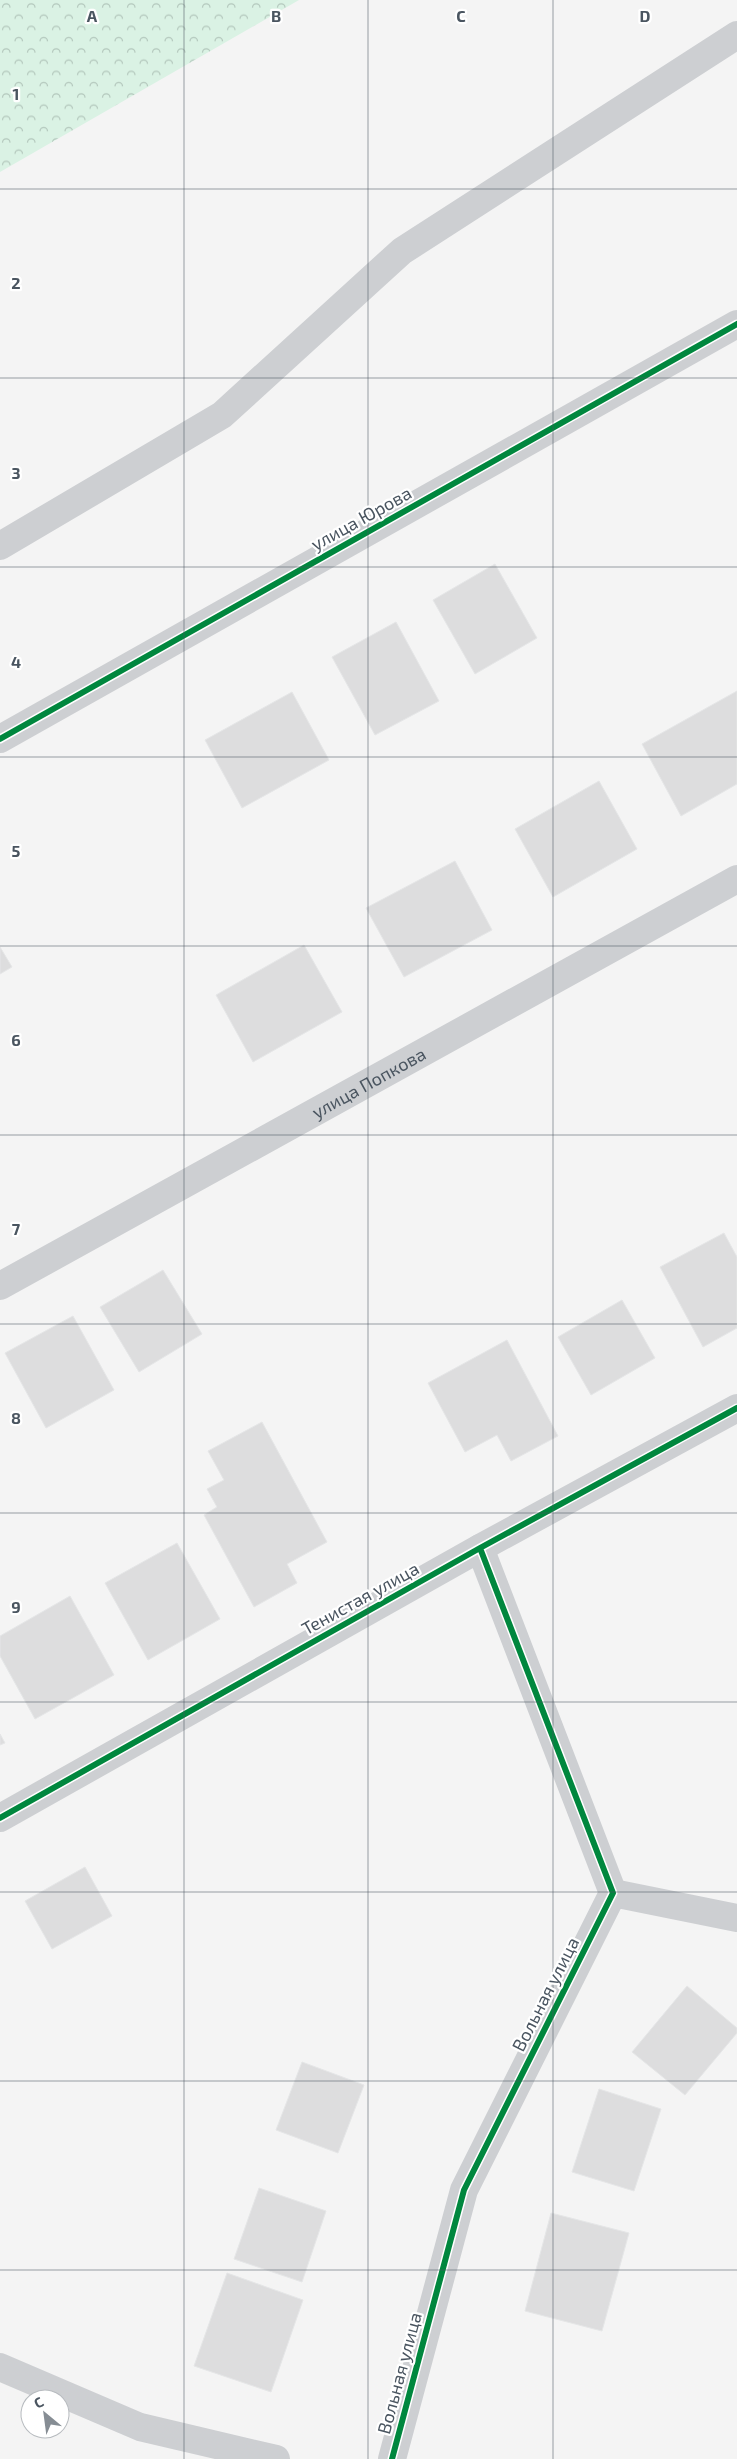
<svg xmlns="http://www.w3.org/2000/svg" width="737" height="2459" viewBox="0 0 737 2459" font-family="'Exo 2',sans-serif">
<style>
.forest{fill:url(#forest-crowns)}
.building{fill:#ddddde;stroke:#e5e6e7}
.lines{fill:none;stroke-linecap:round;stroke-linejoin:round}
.minor{stroke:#cdcfd2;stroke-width:28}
.cycleway-casing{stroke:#fff;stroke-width:9}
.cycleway{stroke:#00873e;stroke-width:6}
.grid{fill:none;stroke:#4a5560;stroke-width:1;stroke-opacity:0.55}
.labels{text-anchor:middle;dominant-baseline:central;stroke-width:4.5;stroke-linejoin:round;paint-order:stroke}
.street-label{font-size:18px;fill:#4a5560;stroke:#fff}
.grid-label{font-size:16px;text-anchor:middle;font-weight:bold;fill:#4a5560;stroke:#fff;stroke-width:4.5;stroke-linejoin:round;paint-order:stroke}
</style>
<defs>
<pattern id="forest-crowns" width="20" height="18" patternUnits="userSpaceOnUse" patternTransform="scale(1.25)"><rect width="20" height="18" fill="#daf2e4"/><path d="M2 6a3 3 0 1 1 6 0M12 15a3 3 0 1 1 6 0" fill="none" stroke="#b3c7bc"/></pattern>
</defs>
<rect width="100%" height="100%" fill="#f4f4f4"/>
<path class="forest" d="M0,0H299L0,172Z"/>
<path class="building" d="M495,564L537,638L475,674L433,600Z
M396,622L439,701L375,735L332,657Z
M737,691V784L681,816L642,744Z
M292,692L329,760L242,808L205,740Z
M599,781L637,849L553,897L515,829Z
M455,861L492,930L404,977L366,908Z
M304,945L342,1012L253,1062L216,995Z
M0,947L12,967L0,974Z
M724,1233L737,1257V1328L703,1347L660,1267Z
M163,1270L202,1334L139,1372L100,1307Z
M622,1300L655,1358L591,1395L558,1337Z
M73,1316L114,1390L46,1428L5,1353Z
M507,1340L558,1436L511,1461L497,1435L465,1452L428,1383Z
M262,1422L327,1542L287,1564L297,1583L254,1607L204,1515L217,1507L207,1489L224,1480L208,1451Z
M177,1543L220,1619L148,1660L105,1583Z
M70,1596L114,1675L35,1719L0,1656V1636Z
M0,1734L5,1743L0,1745Z
M85,1867L112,1916L52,1949L25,1901Z
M687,1986L737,2028V2033L685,2095L632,2052Z
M302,2062L364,2085L338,2153L276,2130Z
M599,2089L661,2109L634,2191L572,2172Z
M259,2188L326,2211L302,2282L234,2259Z
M551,2213L629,2233L602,2331L525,2311Z
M227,2273L303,2300L271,2392L194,2366Z"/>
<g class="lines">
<g class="minor">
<path d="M0,546L222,415L402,251L737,35"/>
<path d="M0,739L737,324"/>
<path id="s1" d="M0,1286L737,879"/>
<path d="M0,1818L480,1548L737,1408"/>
<path d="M613,1893L737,1918"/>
<path d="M0,2367L140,2427L276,2459"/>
<path d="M392,2459L464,2190L613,1893L480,1548"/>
</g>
<g class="cycleway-casing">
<path id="cycleway" d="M0,739L737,324
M0,1818L480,1548L737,1408
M392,2459L464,2190L613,1893L480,1548"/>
</g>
<use href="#cycleway" class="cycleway"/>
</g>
<path class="grid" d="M184,0V2459M368,0V2459M553,0V2459M0,189H737M0,378H737M0,567H737M0,757H737M0,946H737M0,1135H737M0,1324H737M0,1513H737M0,1702H737M0,1892H737M0,2081H737M0,2270H737"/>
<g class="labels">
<g class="street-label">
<text transform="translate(361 518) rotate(-29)">улица Юрова</text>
<text stroke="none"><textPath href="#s1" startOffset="421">улица Попкова</textPath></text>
<text transform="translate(360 1598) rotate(-29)">Тенистая улица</text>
<text transform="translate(545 1994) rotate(-63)">Вольная улица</text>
<text transform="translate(399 2373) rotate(-75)">Вольная улица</text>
</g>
</g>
<g class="grid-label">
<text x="92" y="22">A</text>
<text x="276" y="22">B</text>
<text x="461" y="22">C</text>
<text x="645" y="22">D</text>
<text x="16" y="100">1</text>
<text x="16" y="289">2</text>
<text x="16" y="479">3</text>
<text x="16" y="668">4</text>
<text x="16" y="857">5</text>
<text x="16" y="1046">6</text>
<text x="16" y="1235">7</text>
<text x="16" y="1424">8</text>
<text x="16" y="1613">9</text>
</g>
<g transform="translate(45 2414) rotate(331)"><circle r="24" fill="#ffffff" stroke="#b7bbbf"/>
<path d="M0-4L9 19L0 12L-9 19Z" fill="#868d94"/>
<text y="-8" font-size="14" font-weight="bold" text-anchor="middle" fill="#4a5560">С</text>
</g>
</svg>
